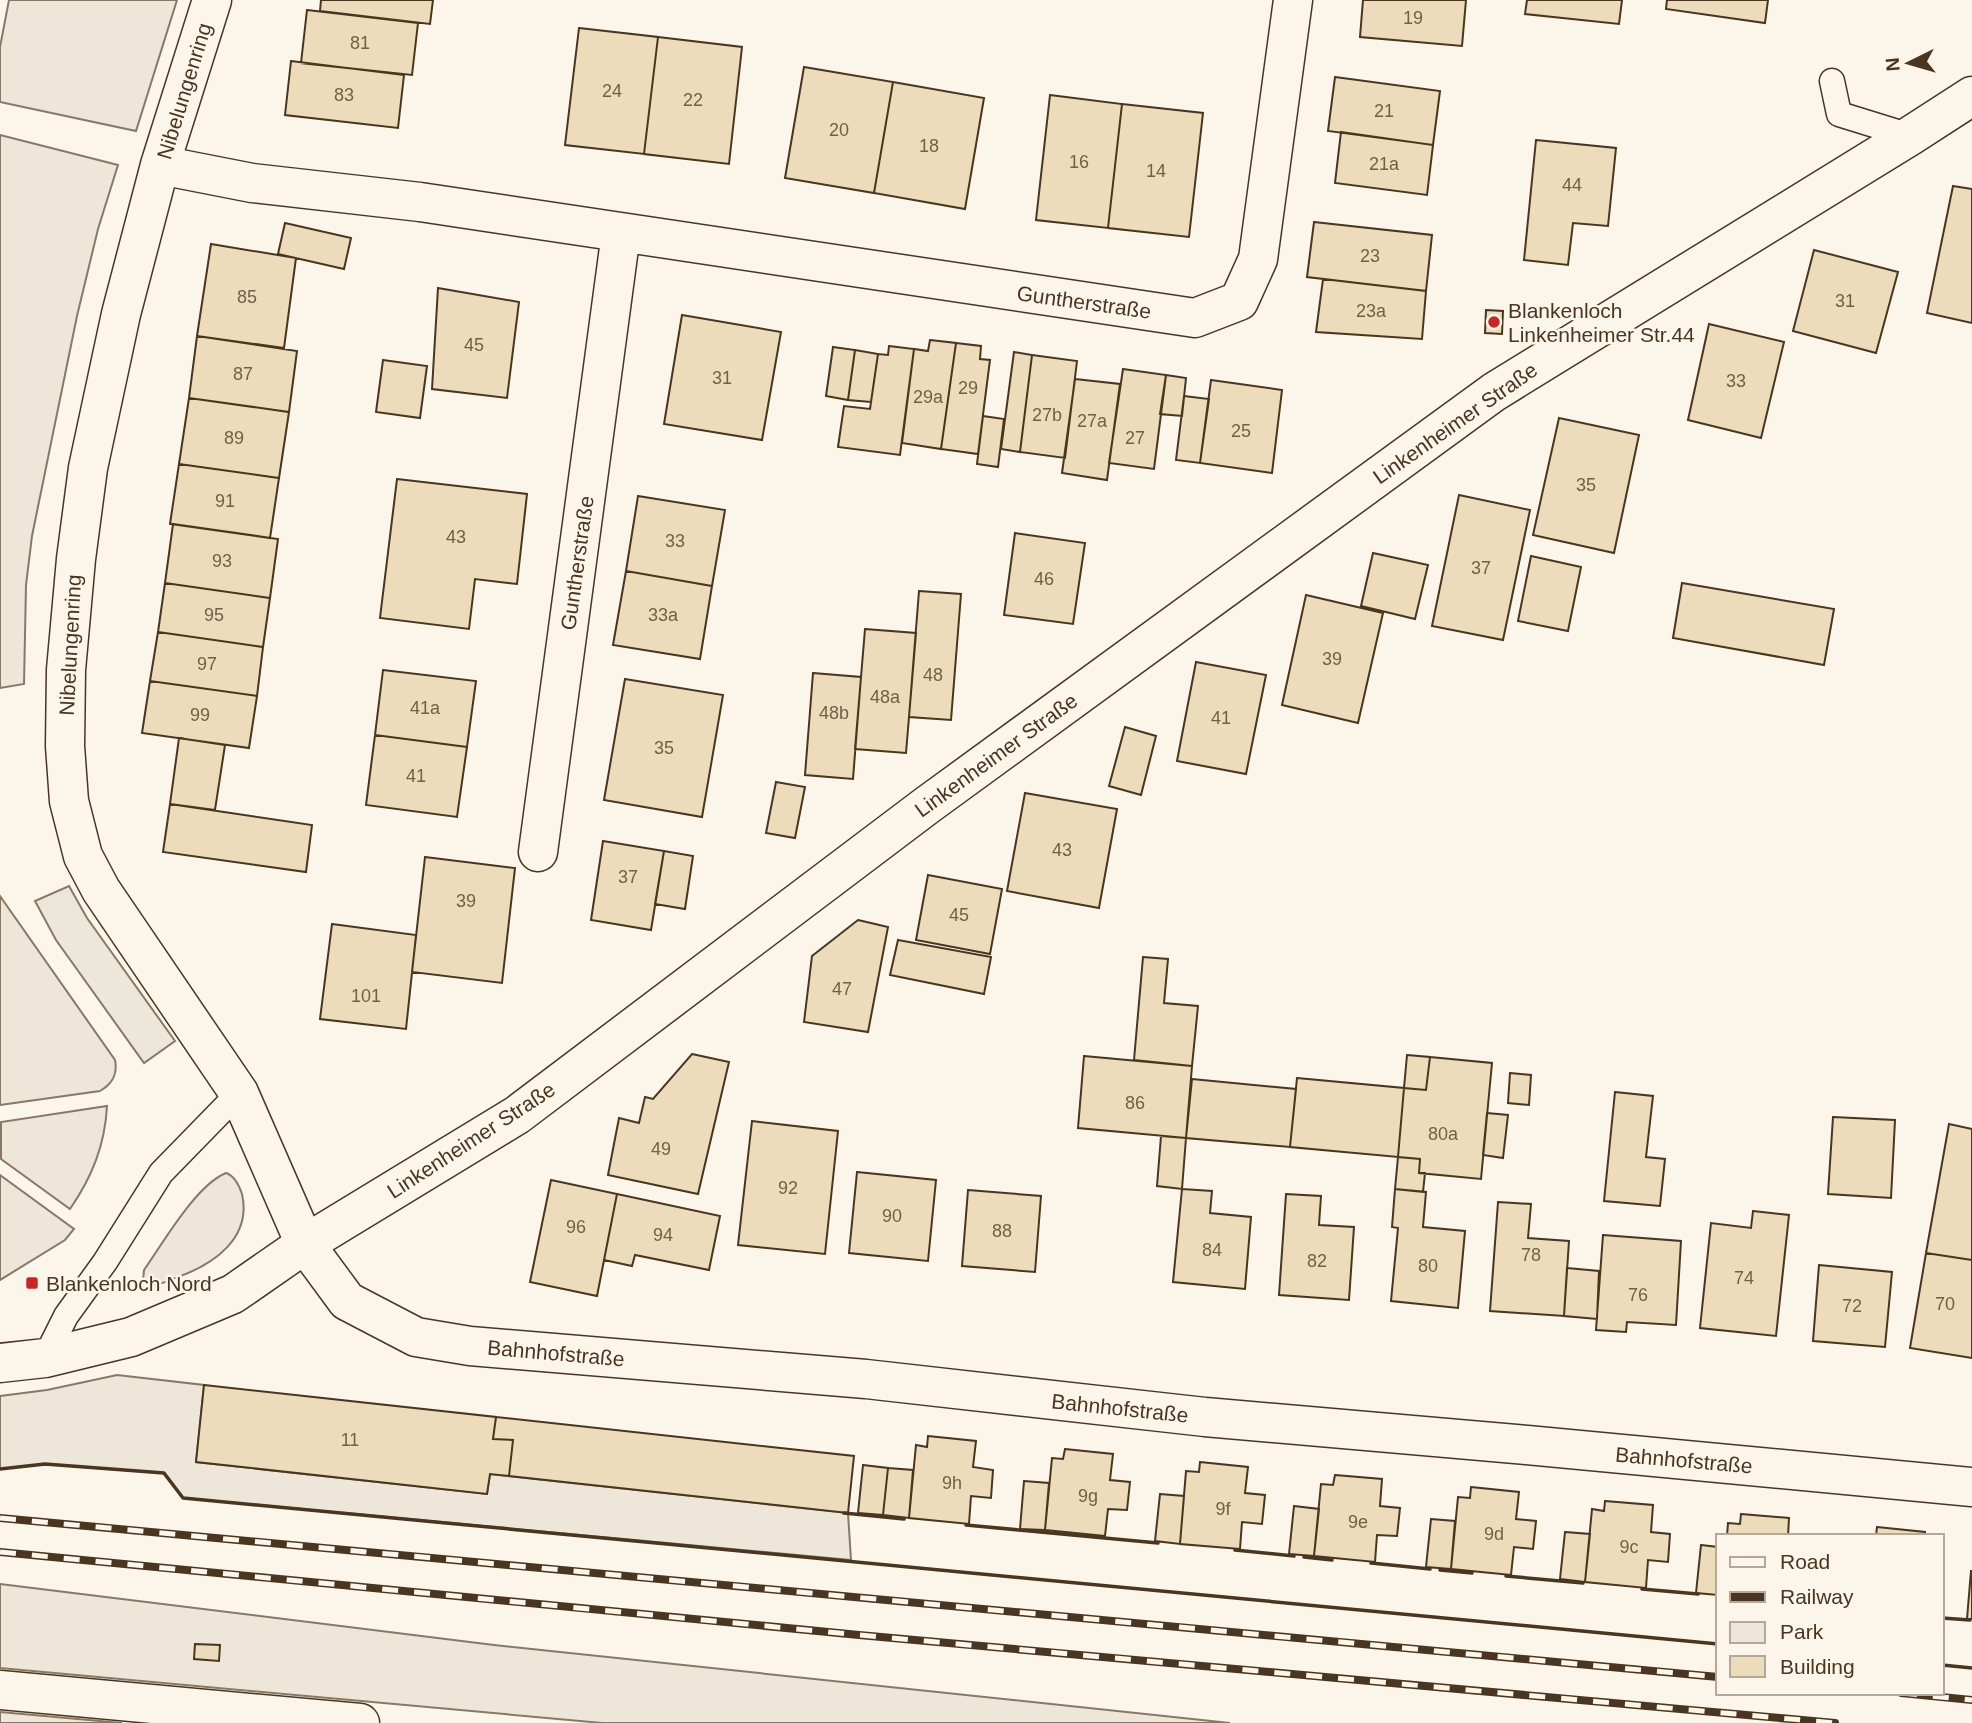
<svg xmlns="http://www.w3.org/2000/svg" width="1972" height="1723" viewBox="0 0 1972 1723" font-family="Arial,sans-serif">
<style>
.green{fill:#ede6d9;stroke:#887966;stroke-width:2}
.parking{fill:#ede7d9;stroke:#887966;stroke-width:2}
.building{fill:#ecdcbc;stroke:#4a3520;stroke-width:2}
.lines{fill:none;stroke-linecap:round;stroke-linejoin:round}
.service-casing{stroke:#4a3520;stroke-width:27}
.minor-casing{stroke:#4a3520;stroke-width:41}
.service{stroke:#fbf6e9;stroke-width:24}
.minor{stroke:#fbf6e9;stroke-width:38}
.rail-casing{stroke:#4a3520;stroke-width:8}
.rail{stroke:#fbf6e9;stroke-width:5;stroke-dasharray:16;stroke-linecap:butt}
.wall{stroke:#4a3520;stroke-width:3.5}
.poi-dot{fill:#c62828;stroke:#fbf6e9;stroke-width:2.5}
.labels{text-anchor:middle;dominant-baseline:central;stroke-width:5;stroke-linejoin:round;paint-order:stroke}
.number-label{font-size:18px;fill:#725f47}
.street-label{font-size:21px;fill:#4a3520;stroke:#fbf6e9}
.poi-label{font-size:21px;fill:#4a3520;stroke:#fbf6e9;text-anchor:start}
</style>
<rect width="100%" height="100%" fill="#fbf6e9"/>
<path class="green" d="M9,0H177L136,131L0,102V47Z
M0,135L118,165L98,229L77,316L32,536L26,585L24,684L0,688Z
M0,896L115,1060C118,1075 112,1084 100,1091L0,1105Z
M107,1106C105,1145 92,1177 70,1209L1,1159V1122Z
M226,1173C235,1176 239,1185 242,1194C252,1238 214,1264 178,1277C168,1281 158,1286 147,1285L143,1281L144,1270C163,1243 196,1185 226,1173Z
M0,1175L74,1229L65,1240L0,1280Z
M117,1375L204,1385L196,1462L487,1494L490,1474L848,1513L851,1560L183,1498L163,1473L45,1464L0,1469V1396L47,1390Z
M0,1584L494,1645L1230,1723H602L0,1668Z
M0,1712L122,1723H0Z"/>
<path class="parking" d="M69,886L87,918L175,1041L144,1063L56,940L35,901Z"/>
<path class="building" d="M321,0H433L430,24L320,11Z
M1363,0H1466L1462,46L1360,37Z
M1527,0H1622L1619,24L1525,14Z
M1667,0H1768L1765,23L1666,9Z
M307,10L418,23L412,75L301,63Z
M579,28L658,37L644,154L565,145Z
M658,37L742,47L729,164L644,154Z
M291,61L404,75L398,128L285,115Z
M804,67L893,82L874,193L785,178Z
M1335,77L1440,91L1433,145L1328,131Z
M893,82L984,98L965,209L874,193Z
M1050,95L1122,104L1108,228L1036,220Z
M1122,104L1203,113L1189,237L1108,228Z
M1341,132L1433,145L1427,195L1335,183Z
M1536,140L1616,148L1608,226L1573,223L1568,265L1524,260Z
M1953,186L1972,189V323L1927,313Z
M1314,222L1432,235L1426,291L1307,277Z
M285,223L351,238L344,269L278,254Z
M211,244L296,258L284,348L197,336Z
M1814,250L1898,272L1876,353L1793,331Z
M1323,279L1426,291L1422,339L1316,332Z
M438,288L519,302L507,398L432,389Z
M1486,310L1503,311L1502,334L1485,333Z
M682,315L781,332L762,440L664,424Z
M1709,324L1784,342L1761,438L1688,420Z
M197,336L297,351L289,412L189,398Z
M930,340L956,343L941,449L902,443L914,349L928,351Z
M956,343L981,346L980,359L990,360L978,454L941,449Z
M889,346L914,349L900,455L838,447L844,406L870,409L878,354L888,355Z
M833,347L855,350L848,400L826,396Z
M855,350L878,354L871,402L848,400Z
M1014,352L1032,355L1020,452L1001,449Z
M1032,355L1077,361L1065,458L1020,452Z
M383,360L427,366L420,418L376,412Z
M1123,369L1166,375L1154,469L1109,463Z
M1166,375L1186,378L1182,416L1160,414Z
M1075,379L1120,384L1107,480L1062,473Z
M1211,380L1282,390L1272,473L1200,463Z
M1184,396L1209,399L1200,463L1176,460Z
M189,398L289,412L279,478L179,464Z
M983,416L1004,419L998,467L977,464Z
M1559,418L1639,435L1614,553L1533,535Z
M179,464L279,478L270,538L170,524Z
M397,479L527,494L517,584L475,579L469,629L380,618Z
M1459,495L1530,510L1503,640L1432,626Z
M638,496L725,510L712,586L626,571Z
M173,524L278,539L270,598L165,583Z
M1015,533L1085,543L1073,624L1004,615Z
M1373,553L1428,565L1415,619L1361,606Z
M1531,556L1581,567L1568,631L1518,621Z
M626,571L712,586L700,659L613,645Z
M165,583L270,598L263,647L158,632Z
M1682,583L1834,609L1824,665L1673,638Z
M919,591L961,594L951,720L909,717Z
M1306,595L1383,613L1358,723L1282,705Z
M865,629L916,633L906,753L855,749Z
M158,632L263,647L257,696L150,681Z
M1196,662L1266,675L1246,774L1177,761Z
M383,670L476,681L467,747L375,735Z
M813,673L861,677L853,779L805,775Z
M625,679L723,695L702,817L604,800Z
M150,681L257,696L249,748L142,733Z
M1125,727L1156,736L1141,795L1109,786Z
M375,735L467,747L457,817L366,805Z
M179,738L225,745L215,810L170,804Z
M776,782L805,787L795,838L766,833Z
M1025,793L1117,809L1099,908L1007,891Z
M170,804L312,825L306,872L163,852Z
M603,841L664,851L651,930L591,920Z
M664,851L693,856L685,909L655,904Z
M425,857L515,868L502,983L412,972Z
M928,875L1002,889L990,954L916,940Z
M858,920L888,927L868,1032L804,1022L812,956Z
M332,924L416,935L406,1029L320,1019Z
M898,940L991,957L984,994L890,975Z
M1143,957L1168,959L1164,1003L1198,1006L1192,1066L1134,1060Z
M692,1054L729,1062L698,1194L608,1175L619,1118L639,1123L645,1097L653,1099Z
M1407,1055L1430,1057L1426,1090L1404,1088Z
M1084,1056L1192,1066L1186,1138L1078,1128Z
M1430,1057L1492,1063L1481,1179L1419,1173L1420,1159L1398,1157L1404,1088L1426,1090Z
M1510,1073L1531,1075L1529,1105L1508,1103Z
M1297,1078L1404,1088L1398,1157L1290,1147Z
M1192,1079L1296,1089L1290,1147L1186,1138Z
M1615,1092L1653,1096L1646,1157L1665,1159L1660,1206L1604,1201Z
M1487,1113L1508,1115L1503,1158L1483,1155Z
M1833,1117L1895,1120L1891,1198L1828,1194Z
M752,1121L838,1131L825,1254L738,1245Z
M1949,1124L1972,1129V1260L1926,1253Z
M1161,1136L1186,1138L1182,1189L1157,1186Z
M1398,1157L1420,1159L1419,1173H1425L1423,1192L1395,1189Z
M857,1172L936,1180L928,1261L849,1253Z
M551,1180L617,1194L597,1296L530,1282Z
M1182,1189L1212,1191L1210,1213L1251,1217L1245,1289L1173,1282Z
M1395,1189L1426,1192L1423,1227L1465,1231L1458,1308L1391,1301L1398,1228L1392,1227Z
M968,1190L1041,1196L1035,1272L962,1266Z
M617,1194L720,1216L709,1270L635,1255L632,1266L604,1260Z
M1286,1194L1321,1196L1319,1225L1354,1227L1349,1300L1279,1295Z
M1498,1202L1531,1204L1528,1238L1569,1241L1564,1316L1490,1311Z
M1753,1211L1789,1215L1776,1336L1700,1328L1711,1223L1751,1228Z
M1603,1235L1681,1241L1676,1325L1627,1322L1626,1332L1596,1330Z
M1926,1253L1972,1260V1358L1910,1348Z
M1819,1265L1892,1272L1885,1347L1813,1341Z
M1567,1268L1599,1271L1597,1319L1564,1316Z
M204,1385L496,1417L493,1439L513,1440L509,1476L490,1474L487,1494L196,1462Z
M496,1417L854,1456L848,1513L509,1476L513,1440L493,1439Z
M928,1436L976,1441L973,1467L993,1470L991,1498L971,1496L969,1524L909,1518L916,1445L927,1447Z
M1065,1449L1113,1454L1110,1480L1130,1482L1127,1510L1108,1509L1105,1536L1045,1530L1052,1458L1063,1459Z
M1200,1462L1248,1467L1245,1493L1265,1495L1262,1524L1242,1522L1240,1549L1180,1544L1186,1471L1199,1472Z
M863,1465L888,1468L883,1515L858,1513Z
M888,1468L913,1470L909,1518L883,1515Z
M1335,1475L1382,1479L1380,1506L1400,1508L1397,1536L1377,1535L1375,1562L1314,1556L1321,1484L1333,1485Z
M1024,1481L1049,1483L1045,1530L1020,1529Z
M1471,1487L1519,1492L1516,1519L1536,1521L1533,1549L1514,1547L1511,1575L1451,1569L1458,1497L1470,1498Z
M1160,1494L1184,1496L1180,1544L1155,1541Z
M1605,1501L1653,1505L1651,1532L1670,1534L1668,1562L1648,1560L1646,1588L1585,1582L1592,1509L1604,1511Z
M1294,1506L1319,1509L1314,1556L1289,1554Z
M1741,1514L1789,1518L1788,1536H1727L1728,1523L1740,1524Z
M1431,1519L1455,1521L1451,1569L1426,1567Z
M1877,1527L1925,1532V1536H1876Z
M1565,1532L1590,1534L1585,1582L1560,1579Z
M1701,1545L1718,1547V1595L1696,1593Z
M1971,1571H1972V1619H1967Z
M195,1644L220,1645L219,1661L194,1659Z"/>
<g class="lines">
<g class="service-casing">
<path id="service" d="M1832,81L1839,114L1910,136
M45,1358L66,1316L105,1262L161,1173L239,1093"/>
</g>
<g class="minor-casing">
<path id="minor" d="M212,0L160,165L121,314L88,468L76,559L66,670L65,746L69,801L83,856L101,890L239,1093L305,1244L347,1301L416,1337L470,1346L866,1379L1205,1417L1527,1445L1972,1487
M160,165L252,183L420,202L1195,318L1239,301L1258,259L1293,0
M538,852L621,233
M0,1363L45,1358L131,1337L233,1294L305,1244L517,1115L926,806L1494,392L1910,136L1972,96
M0,1690L360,1723"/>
</g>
<use href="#service" class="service"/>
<use href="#minor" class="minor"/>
<g class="rail-casing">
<path id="rail" d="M0,1518L1718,1677
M0,1552L859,1635L1835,1723
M1901,1693L1972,1700"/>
</g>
<use href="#rail" class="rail"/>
<path class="wall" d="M0,1469L45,1464L164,1473L183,1498L1718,1644
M844,1513L904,1519
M966,1525L1158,1543
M1235,1550L1294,1556
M1304,1557L1332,1560
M1371,1563L1430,1569
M1440,1570L1472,1573
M1506,1576L1583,1583
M1642,1589L1698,1594
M1942,1618L1970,1620
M1942,1665L1972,1668"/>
</g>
<g class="poi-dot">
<circle cx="1494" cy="322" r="7"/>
<rect x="25" y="1276" width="14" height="14" rx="3.5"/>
</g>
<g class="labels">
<g class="number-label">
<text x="1413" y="18">19</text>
<text x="360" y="43">81</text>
<text x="612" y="91">24</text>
<text x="344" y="95">83</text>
<text x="693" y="100">22</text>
<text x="1384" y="111">21</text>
<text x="839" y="130">20</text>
<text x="929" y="146">18</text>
<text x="1079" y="162">16</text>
<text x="1384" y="164">21a</text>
<text x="1156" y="171">14</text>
<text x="1572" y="185">44</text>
<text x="1370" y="256">23</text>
<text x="247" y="297">85</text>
<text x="1845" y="301">31</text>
<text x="1371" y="311">23a</text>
<text x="474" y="345">45</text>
<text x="243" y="374">87</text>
<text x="722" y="378">31</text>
<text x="1736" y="381">33</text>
<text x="968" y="388">29</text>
<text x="928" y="397">29a</text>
<text x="1047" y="415">27b</text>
<text x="1092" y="421">27a</text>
<text x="1241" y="431">25</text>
<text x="234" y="438">89</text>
<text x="1135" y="438">27</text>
<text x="1586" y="485">35</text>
<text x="225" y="501">91</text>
<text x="456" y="537">43</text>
<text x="675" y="541">33</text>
<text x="222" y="561">93</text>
<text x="1481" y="568">37</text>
<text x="1044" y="579">46</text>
<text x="214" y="615">95</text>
<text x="663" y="615">33a</text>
<text x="1332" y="659">39</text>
<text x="207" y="664">97</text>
<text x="933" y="675">48</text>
<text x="885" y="697">48a</text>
<text x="425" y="708">41a</text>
<text x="834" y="713">48b</text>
<text x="200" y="715">99</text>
<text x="1221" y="718">41</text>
<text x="664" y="748">35</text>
<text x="416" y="776">41</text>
<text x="1062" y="850">43</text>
<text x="628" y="877">37</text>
<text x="466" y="901">39</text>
<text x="959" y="915">45</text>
<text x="842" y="989">47</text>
<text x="366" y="996">101</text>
<text x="1135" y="1103">86</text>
<text x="1443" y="1134">80a</text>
<text x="661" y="1149">49</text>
<text x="788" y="1188">92</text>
<text x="892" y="1216">90</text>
<text x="576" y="1227">96</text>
<text x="1002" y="1231">88</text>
<text x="663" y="1235">94</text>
<text x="1212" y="1250">84</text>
<text x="1531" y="1255">78</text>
<text x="1317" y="1261">82</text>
<text x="1428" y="1266">80</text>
<text x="1744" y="1278">74</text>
<text x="1638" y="1295">76</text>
<text x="1945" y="1304">70</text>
<text x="1852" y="1306">72</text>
<text x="350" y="1440">11</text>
<text x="952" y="1483">9h</text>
<text x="1088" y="1496">9g</text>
<text x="1223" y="1509">9f</text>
<text x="1358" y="1522">9e</text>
<text x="1494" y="1534">9d</text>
<text x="1629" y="1547">9c</text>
</g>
<g class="street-label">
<text transform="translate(184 91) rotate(-73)">Nibelungenring</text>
<text transform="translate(1084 302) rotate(8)">Guntherstraße</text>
<text transform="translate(1455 423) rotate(-35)">Linkenheimer Straße</text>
<text transform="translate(577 563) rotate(-82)">Guntherstraße</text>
<text transform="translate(70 645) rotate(-87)">Nibelungenring</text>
<text transform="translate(996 755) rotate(-36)">Linkenheimer Straße</text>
<text transform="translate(471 1140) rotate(-33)">Linkenheimer Straße</text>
<text transform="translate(556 1353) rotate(5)">Bahnhofstraße</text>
<text transform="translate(1120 1408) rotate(6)">Bahnhofstraße</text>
<text transform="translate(1684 1460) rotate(5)">Bahnhofstraße</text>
</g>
<g class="poi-label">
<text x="1508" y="310">Blankenloch<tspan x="1508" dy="24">Linkenheimer Str.44</tspan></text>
<text x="46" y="1283">Blankenloch Nord</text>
</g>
</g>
<rect x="1716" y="1534" width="228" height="161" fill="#fbf6e9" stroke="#b4a999" stroke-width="2"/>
<rect x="1730" y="1557" width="35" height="10" fill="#fbf6e9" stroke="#b4a999" stroke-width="2"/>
<text x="1780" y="1569" font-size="21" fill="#4a3520">Road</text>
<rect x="1730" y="1592" width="35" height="10" fill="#4a3520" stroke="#b4a999" stroke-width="2"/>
<text x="1780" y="1604" font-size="21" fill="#4a3520">Railway</text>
<rect x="1730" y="1622" width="35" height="21" fill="#ede6d9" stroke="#b4a999" stroke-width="2"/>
<text x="1780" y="1639" font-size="21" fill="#4a3520">Park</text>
<rect x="1730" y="1656" width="35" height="21" fill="#ecdcbc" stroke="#b4a999" stroke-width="2"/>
<text x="1780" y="1674" font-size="21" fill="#4a3520">Building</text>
<g transform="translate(1909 63) rotate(265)" stroke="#fbf6e9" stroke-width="5" paint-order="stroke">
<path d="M0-5L12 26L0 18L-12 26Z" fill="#4a3520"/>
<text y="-10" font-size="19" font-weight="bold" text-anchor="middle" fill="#4a3520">N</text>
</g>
</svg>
